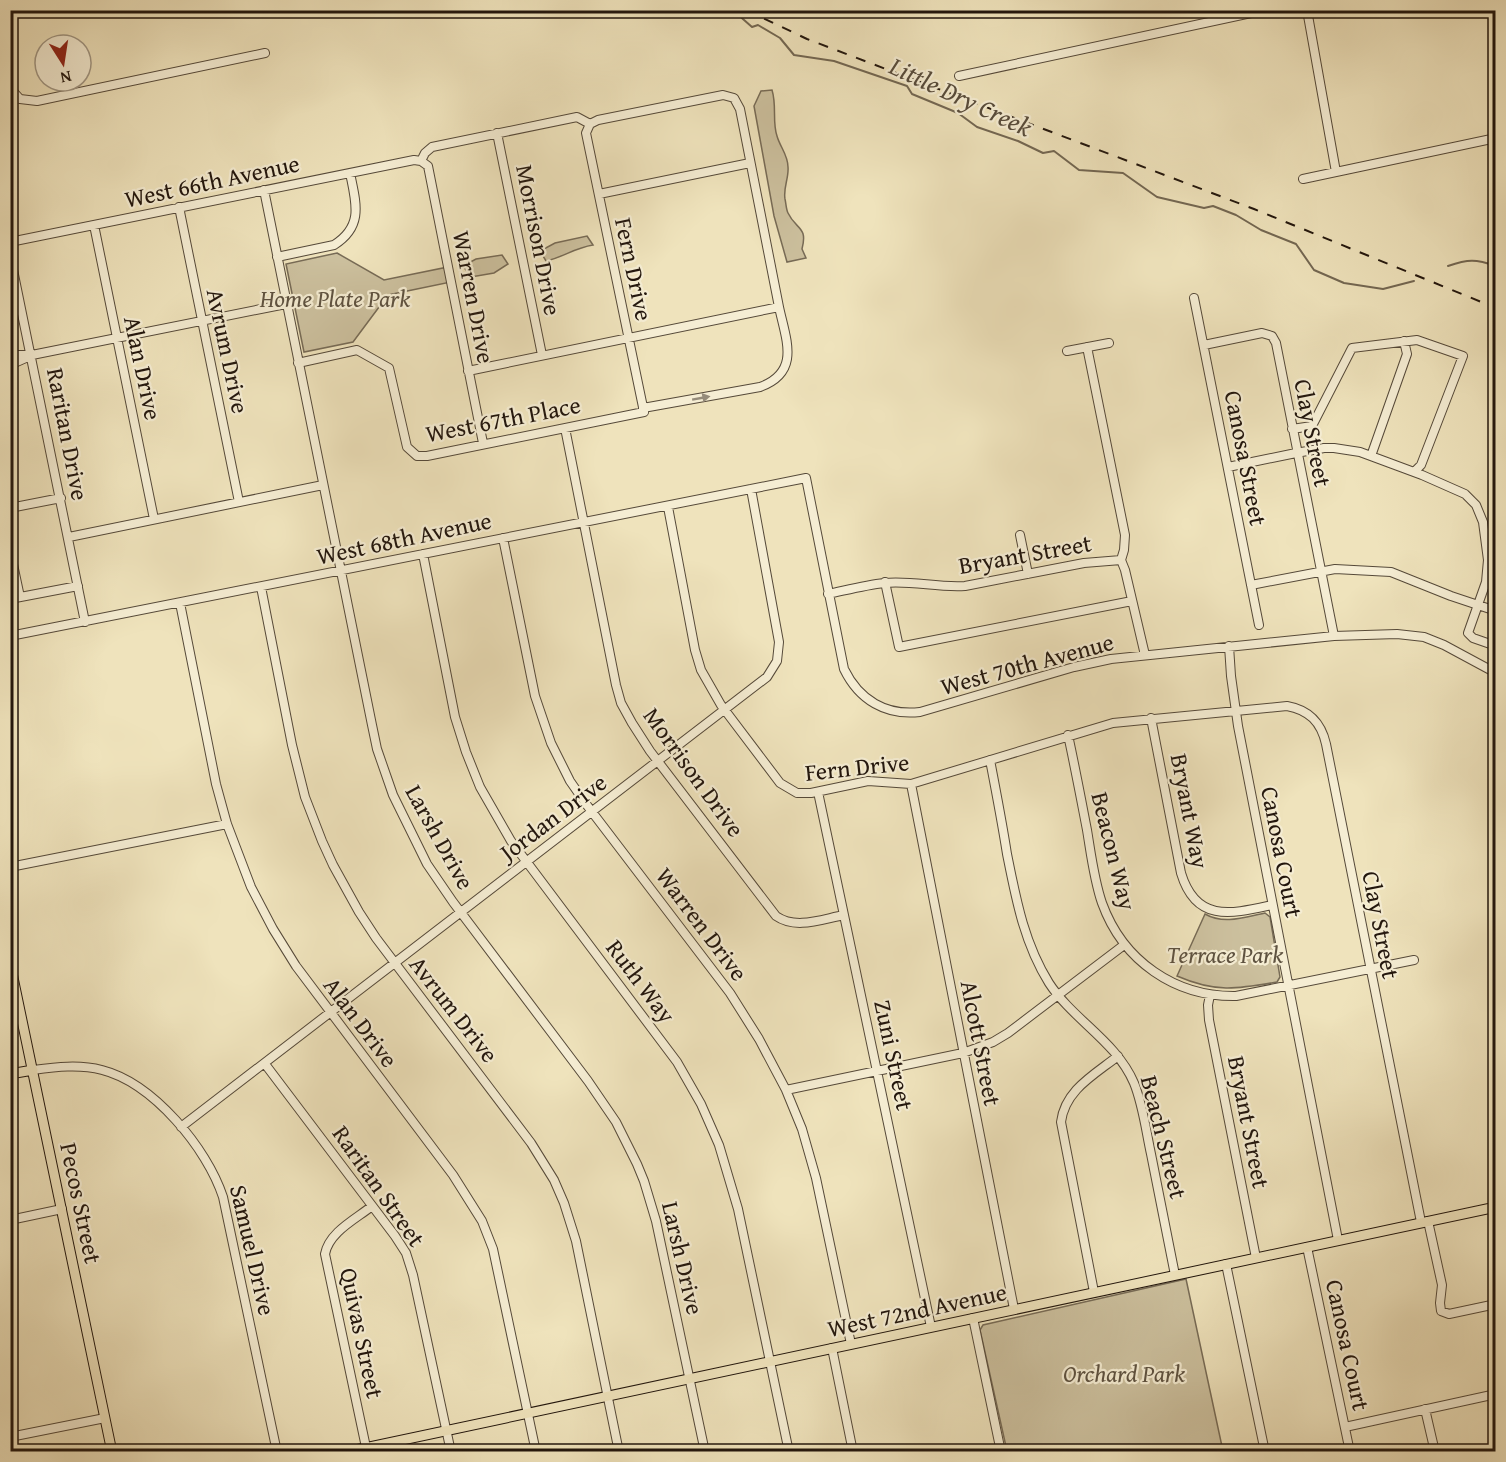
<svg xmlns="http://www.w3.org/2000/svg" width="1506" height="1462" viewBox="0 0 1506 1462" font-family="'Gentium Book Plus',serif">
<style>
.green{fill:#ccc09e;stroke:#776b56;stroke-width:1.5}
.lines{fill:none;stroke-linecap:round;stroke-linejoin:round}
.stream{stroke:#736752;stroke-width:2}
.minor-casing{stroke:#554939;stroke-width:10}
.major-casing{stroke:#22160d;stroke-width:11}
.minor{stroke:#f5edd3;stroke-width:8}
.major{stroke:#efe3bc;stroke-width:9}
.rail{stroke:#22160d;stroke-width:2;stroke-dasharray:10 10;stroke-linecap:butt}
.oneway{fill:#968c7a}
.labels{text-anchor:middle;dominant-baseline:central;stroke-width:4.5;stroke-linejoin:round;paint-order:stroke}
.street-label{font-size:24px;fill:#22160d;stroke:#f5edd3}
.park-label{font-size:24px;font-style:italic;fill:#5e5240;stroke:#f5edd3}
.water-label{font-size:26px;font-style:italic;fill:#584c3b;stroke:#f5edd3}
</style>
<rect width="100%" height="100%" fill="#efe3bc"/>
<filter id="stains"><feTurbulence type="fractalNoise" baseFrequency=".00333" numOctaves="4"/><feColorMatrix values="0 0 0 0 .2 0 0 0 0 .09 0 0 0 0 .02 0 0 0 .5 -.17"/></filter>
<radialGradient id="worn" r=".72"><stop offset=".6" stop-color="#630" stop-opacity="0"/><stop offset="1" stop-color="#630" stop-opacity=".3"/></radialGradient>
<path class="green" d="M772,90C777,106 772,121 777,136C780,147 788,155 788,167C789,178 783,188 785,199C786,203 786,209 788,213C796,230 808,226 802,249L806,258L787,262L774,216L754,106L761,91Z
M587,236L593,245C574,248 564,257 546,261L540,251L555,243Z
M337,253L384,280L448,267L451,282L388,295L353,342L304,352L286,264Z
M502,255L508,264L494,273L471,277L463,266L476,259Z
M1265,913L1270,917L1280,977L1277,982C1237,989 1216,993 1177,976L1205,914C1224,925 1245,917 1265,913Z
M1186,1279L1223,1451H1007L980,1330L983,1325Z"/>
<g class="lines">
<path class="stream" d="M722,10L735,12L752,27L758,25L780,38L794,55L834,61L907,86L912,94L958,113L977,127L1018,141L1043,153L1054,151L1079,170L1123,173L1157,197L1204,208L1213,206L1236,215L1261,230L1296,244L1314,270L1344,283L1383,289L1414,281
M1448,266C1468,259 1476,259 1496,266"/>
<g class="minor-casing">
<path id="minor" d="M1307,10L1336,172
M959,76L1265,10
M10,88L20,99L37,101L265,53
M497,133L542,355
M421,161L428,166L483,443
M1303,179L1496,138
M264,190L372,725L377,749L393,795L427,864L453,902L588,1081L616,1122L637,1164L644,1181L656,1221L705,1452
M599,194L750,163
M179,207L239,502
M94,225L154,519
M10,242L414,160L421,161
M10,255L85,622
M277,257L334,245C364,226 356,203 350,173
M1194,298L1259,625
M1204,345L1262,333L1272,336L1276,343L1334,636
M1087,347L1125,535L1124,550L1121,560
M1067,351L1109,343
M10,355H32L286,304
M298,363L357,350L389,368L407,447L417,456H427L644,412L586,133L590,124L577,117L432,147L425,153L421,161
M10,365L28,357
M468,371L779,307L740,109L734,98L723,95L598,120L590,124
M643,408L760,387C801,372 786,340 779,307
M565,428L616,685L621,703L632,723L650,751L776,916C796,930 822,919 844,915
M1292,429L1312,426L1352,348L1417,340L1463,356L1421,465L1414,472
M1371,456L1407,354L1404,341
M1228,467L1296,453L1324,448H1334L1360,452L1422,475L1465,494L1476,505L1483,522L1488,560L1486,582L1468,633L1473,638L1496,646
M668,507L695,650L701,670L721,705L780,783L797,793H811L868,781L911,784L1113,723L1287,706C1309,710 1321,722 1326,744L1421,1222
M10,508L61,498
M1020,535L1028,574
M69,537L323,485
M503,538L535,696L551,743L570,781L586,804L730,993L759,1039L786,1090L802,1129L816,1178L851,1344
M10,550L20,597
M423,554L455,717L466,752L480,787L511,841L677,1062L701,1104L719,1145L738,1209L789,1452
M1121,560L1125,570L1145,655
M885,582L899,647L1132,601
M1251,585L1335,569L1391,572L1451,596L1496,611
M261,587L292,745L305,797L322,841L333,865L359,912L376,938L531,1143L554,1180L564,1203L576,1241L619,1452
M828,594C847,590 866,585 884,583C911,580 938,588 965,586L1084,563L1121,560
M10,599L78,586
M180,603L216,784L227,824L251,887L273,929L296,966L453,1175L482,1221L493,1249L536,1452
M10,636L806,478L844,669C859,700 886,716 920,712L1074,667L1111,659L1334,636L1397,634L1424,637L1444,645L1496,673
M1229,646L1231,676L1238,726L1338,1240
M1151,718L1181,873C1196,923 1231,914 1272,905
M1068,735C1075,767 1081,799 1087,830C1091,854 1094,880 1102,903C1123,961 1175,997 1236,996L1414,960
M990,760C996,791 1002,822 1007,854C1016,899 1024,943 1049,983C1073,1020 1116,1041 1134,1083C1143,1105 1146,1131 1151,1154C1159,1194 1167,1235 1175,1275
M911,784L1014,1309
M818,792L931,1327
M10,867L227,824
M1210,995L1208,1005L1209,1020L1256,1258
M265,1064L395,1236L406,1253L413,1275L451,1452
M33,1070C56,1067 79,1064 102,1070C153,1083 207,1148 223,1197L277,1452
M786,1090L963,1053L993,1042L1008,1033L1124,945
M181,1127L767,677L777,661L779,642L751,489
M10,1220L62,1209
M1428,1221L1442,1285L1440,1303L1441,1311L1449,1314L1496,1304
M1307,1247L1350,1452
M1226,1264L1265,1452
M1094,1292L1061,1122C1065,1090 1094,1075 1118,1056
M973,1318L1001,1452
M832,1348L853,1452
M1425,1409L1435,1452
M1345,1427L1496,1394
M10,1437L105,1418
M367,1452L325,1254C329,1232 356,1219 372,1206"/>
</g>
<g class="major-casing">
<path id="major" d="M10,963L112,1452
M10,1074L33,1070
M346,1452L1496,1207"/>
</g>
<use href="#minor" class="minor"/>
<use href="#major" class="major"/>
<path class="rail" d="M746,10L807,39L1254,209L1496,308"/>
</g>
<defs><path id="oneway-solid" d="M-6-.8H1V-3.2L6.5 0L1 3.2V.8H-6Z" transform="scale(1.5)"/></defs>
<use class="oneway" href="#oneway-solid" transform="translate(701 398) rotate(-10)"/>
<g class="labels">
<g class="street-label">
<text transform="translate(212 181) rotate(-12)">West 66th Avenue</text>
<text transform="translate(539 240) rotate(79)">Morrison Drive</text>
<text transform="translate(634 269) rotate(78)">Fern Drive</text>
<text transform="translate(474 297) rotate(79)">Warren Drive</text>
<text transform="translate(228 351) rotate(78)">Avrum Drive</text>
<text transform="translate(143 368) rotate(78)">Alan Drive</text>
<text transform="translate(503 419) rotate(-11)">West 67th Place</text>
<text transform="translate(1313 433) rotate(79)">Clay Street</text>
<text transform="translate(68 434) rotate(79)">Raritan Drive</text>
<text transform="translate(1246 458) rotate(79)">Canosa Street</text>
<text transform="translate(404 538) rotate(-12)">West 68th Avenue</text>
<text transform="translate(1025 554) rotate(-10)">Bryant Street</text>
<text transform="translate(1027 664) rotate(-15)">West 70th Avenue</text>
<text transform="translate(857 767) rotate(-6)">Fern Drive</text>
<text transform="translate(694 772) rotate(54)">Morrison Drive</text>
<text transform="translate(1190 811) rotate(79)">Bryant Way</text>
<text transform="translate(553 817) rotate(-37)">Jordan Drive</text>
<text transform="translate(440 837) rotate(61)">Larsh Drive</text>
<text transform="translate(1114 851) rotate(76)">Beacon Way</text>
<text transform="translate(1282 852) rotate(79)">Canosa Court</text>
<text transform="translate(702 924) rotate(53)">Warren Drive</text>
<text transform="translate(1381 925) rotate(79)">Clay Street</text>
<text transform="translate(641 981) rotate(53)">Ruth Way</text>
<text transform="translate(454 1009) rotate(52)">Avrum Drive</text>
<text transform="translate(361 1022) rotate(53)">Alan Drive</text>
<text transform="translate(981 1043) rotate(79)">Alcott Street</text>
<text transform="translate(894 1055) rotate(78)">Zuni Street</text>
<text transform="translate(1249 1122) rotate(79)">Bryant Street</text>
<text transform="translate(1164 1137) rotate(76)">Beach Street</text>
<text transform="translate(379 1186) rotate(55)">Raritan Street</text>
<text transform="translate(81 1203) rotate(78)">Pecos Street</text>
<text transform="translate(253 1250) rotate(77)">Samuel Drive</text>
<text transform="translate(683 1258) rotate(77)">Larsh Drive</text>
<text transform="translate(917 1310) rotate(-12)">West 72nd Avenue</text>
<text transform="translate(362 1333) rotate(78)">Quivas Street</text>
<text transform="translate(1348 1345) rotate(78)">Canosa Court</text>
</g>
<g class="park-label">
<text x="335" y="298">Home Plate Park</text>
<text x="1225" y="954">Terrace Park</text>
<text x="1124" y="1373">Orchard Park</text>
</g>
<g class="water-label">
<text transform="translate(961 96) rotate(25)">Little Dry Creek</text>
</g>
</g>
<rect width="1506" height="1462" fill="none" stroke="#efe3bc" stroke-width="36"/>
<rect x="12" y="12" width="1482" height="1438" fill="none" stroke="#22160d" stroke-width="3"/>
<rect x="18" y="18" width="1470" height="1426" fill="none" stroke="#22160d" stroke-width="1.5"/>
<g transform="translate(63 63) rotate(168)"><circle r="28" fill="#f5edd3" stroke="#a19784" stroke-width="1.5"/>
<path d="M0-4.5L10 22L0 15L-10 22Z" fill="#8f2418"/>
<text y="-9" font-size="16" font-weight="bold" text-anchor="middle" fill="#22160d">N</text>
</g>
<rect width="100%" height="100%" filter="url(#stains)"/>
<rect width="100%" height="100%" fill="url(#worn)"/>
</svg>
